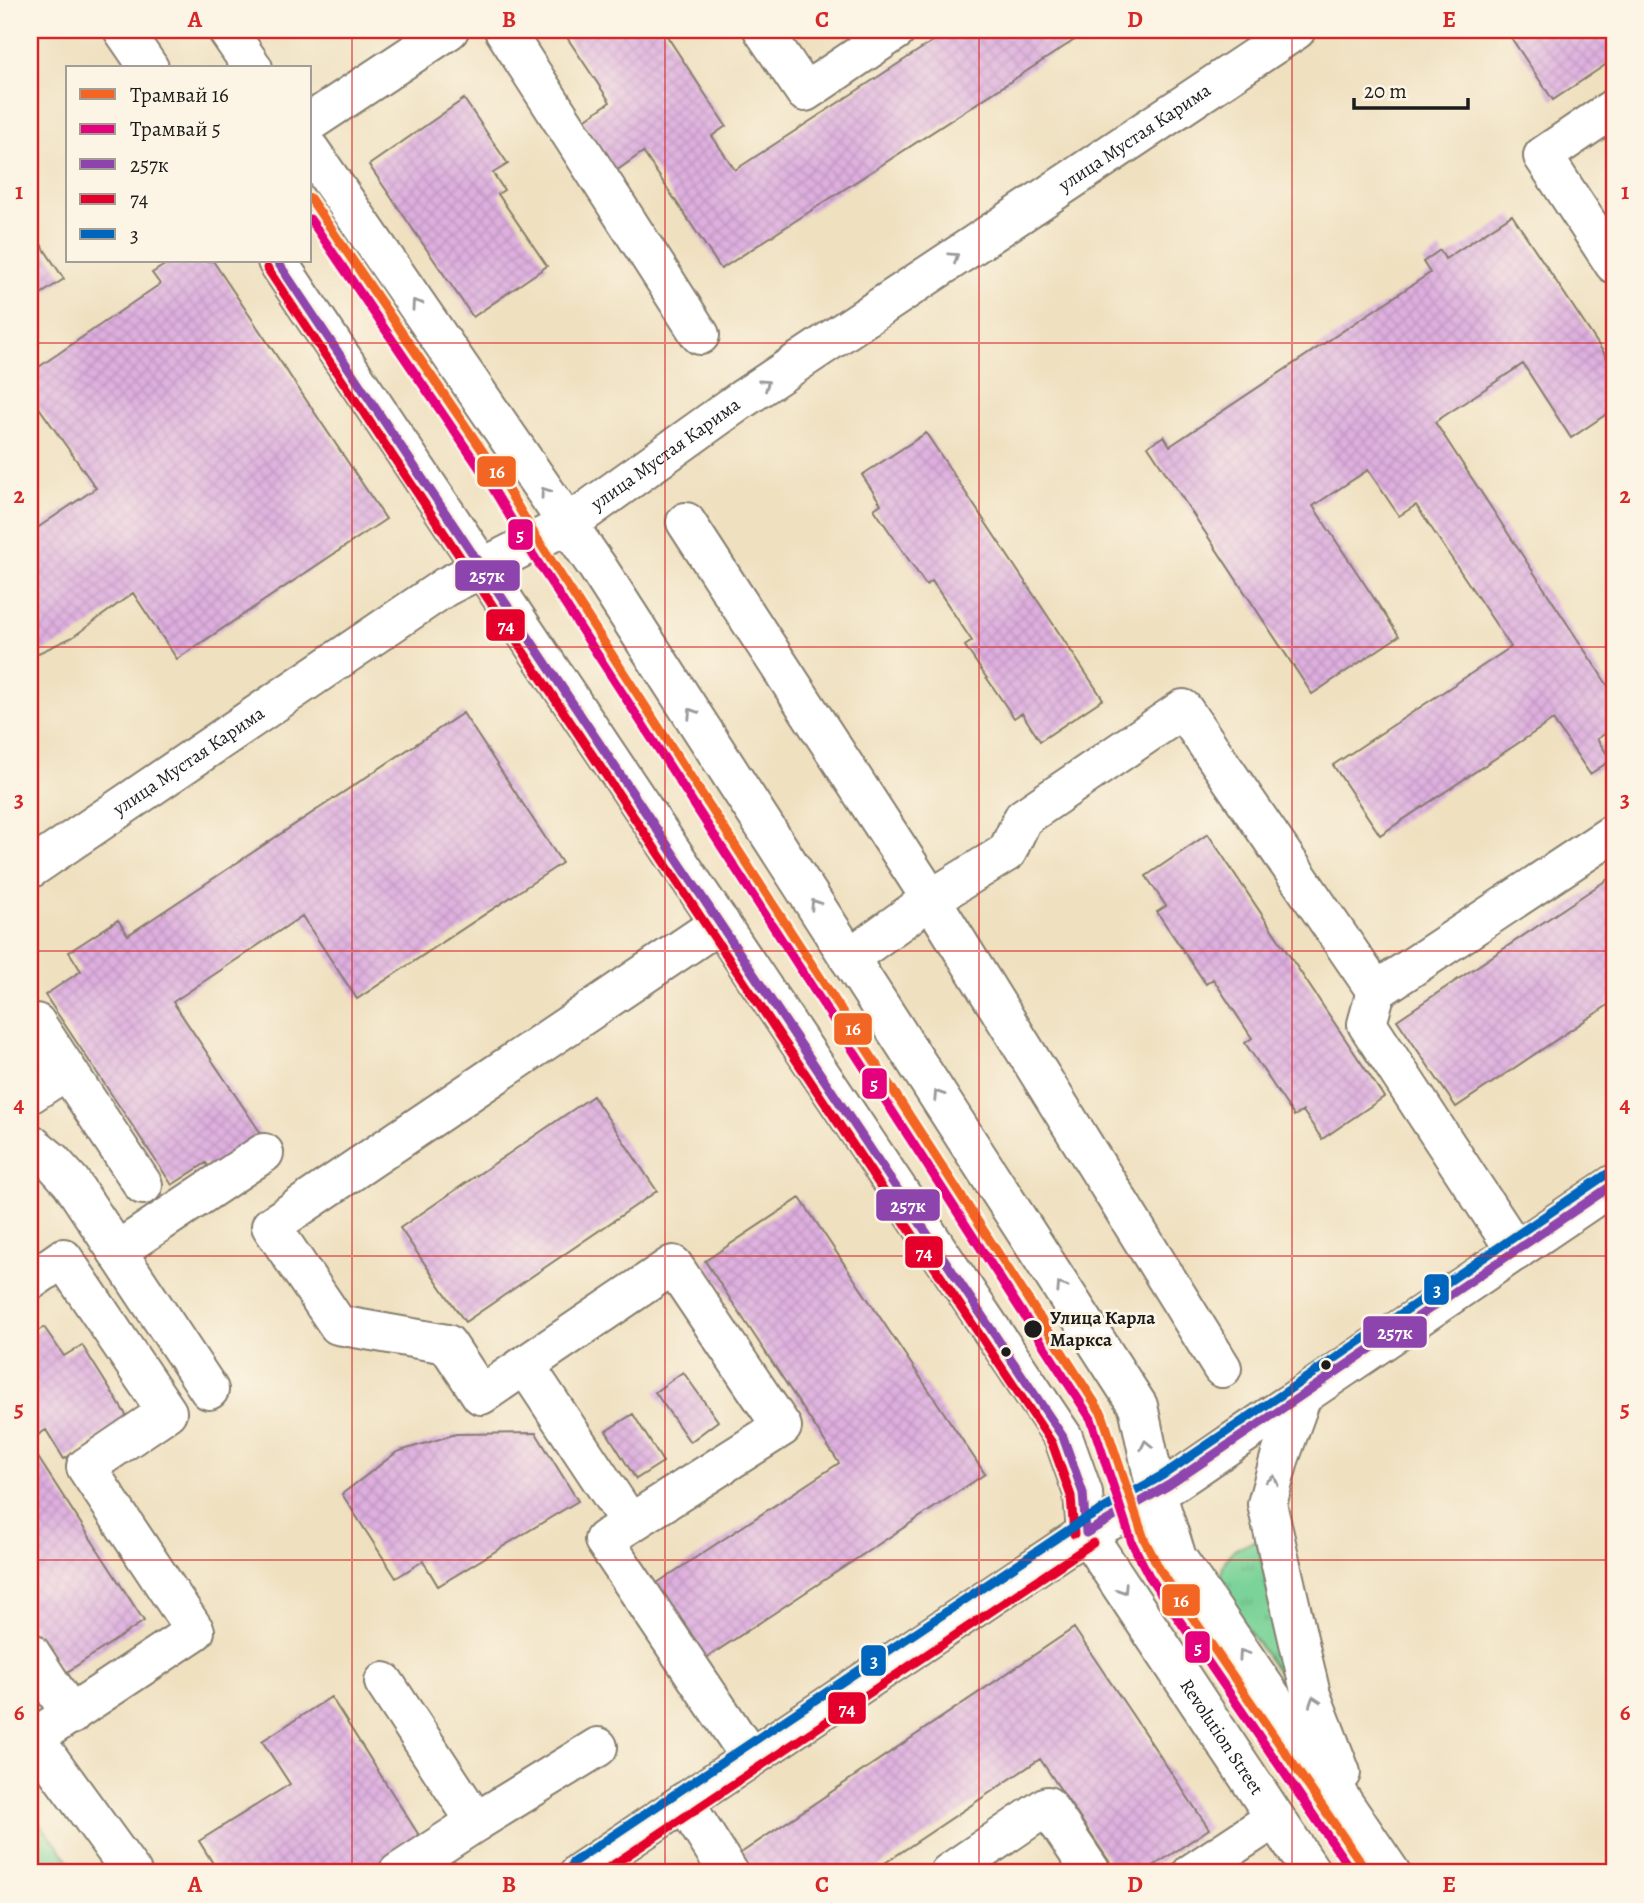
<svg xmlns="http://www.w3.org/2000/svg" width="1644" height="1903" viewBox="0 0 1644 1903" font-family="Alegreya,serif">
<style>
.grass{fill:url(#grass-tufts);stroke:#4c785a;stroke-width:2}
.building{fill:url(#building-cross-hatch)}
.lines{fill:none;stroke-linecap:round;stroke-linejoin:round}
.minor-casing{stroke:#867e6e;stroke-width:42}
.minor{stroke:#fff;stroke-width:38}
.bus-1-casing{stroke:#fcf5e5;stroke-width:14}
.bus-2-casing{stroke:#fcf5e5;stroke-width:14}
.bus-3-casing{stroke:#fcf5e5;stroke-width:14}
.bus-1{stroke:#8e44ad;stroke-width:9}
.bus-2{stroke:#e4002b;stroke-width:9}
.bus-3{stroke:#0065bd;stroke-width:9}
.tram-1-casing{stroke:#fcf5e5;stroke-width:14}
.tram-2-casing{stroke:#fcf5e5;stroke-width:14}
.tram-1{stroke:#f26522;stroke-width:9}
.tram-2{stroke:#e5007d;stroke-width:9}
.oneway{stroke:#999}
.grid{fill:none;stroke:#d62828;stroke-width:2;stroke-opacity:0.55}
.stop-dot{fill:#1c1c1c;stroke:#fcf5e5;stroke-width:2.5}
.labels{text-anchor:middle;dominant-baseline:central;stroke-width:6;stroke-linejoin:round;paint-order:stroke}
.street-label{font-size:19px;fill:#1c1c1c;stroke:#fcf5e5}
.stop-label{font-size:19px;font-weight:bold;fill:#1c1c1c;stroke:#fcf5e5;text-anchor:start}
.line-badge{stroke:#fcf5e5;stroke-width:2.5}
.badge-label{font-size:19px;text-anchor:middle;font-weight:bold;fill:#fff}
.neatline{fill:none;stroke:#d62828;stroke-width:2.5}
.grid-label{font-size:23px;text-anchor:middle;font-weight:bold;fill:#d62828}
</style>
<defs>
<pattern id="grass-tufts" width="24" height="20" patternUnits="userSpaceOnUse" patternTransform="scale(1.75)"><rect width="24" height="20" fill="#7bd399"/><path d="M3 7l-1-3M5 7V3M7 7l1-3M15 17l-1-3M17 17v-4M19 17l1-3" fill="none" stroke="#6ab583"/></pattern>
<pattern id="building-cross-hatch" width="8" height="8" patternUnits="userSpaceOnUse" patternTransform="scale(1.75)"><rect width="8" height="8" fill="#deafdf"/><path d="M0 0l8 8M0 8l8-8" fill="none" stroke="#be96bf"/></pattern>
</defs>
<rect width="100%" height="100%" fill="#fcf5e5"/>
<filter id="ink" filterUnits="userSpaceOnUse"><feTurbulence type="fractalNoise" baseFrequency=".0143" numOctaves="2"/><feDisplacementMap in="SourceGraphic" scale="14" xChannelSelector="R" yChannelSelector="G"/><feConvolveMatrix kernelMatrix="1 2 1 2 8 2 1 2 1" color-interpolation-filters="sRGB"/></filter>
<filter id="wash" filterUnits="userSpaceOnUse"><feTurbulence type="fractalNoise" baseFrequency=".00686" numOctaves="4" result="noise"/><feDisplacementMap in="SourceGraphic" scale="28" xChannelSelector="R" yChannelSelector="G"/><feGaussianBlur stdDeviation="1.57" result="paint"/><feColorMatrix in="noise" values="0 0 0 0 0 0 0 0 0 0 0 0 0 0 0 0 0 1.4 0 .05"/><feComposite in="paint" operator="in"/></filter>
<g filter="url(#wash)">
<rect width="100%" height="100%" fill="#efe0c0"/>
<path class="grass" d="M1257,1540L1292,1692L1219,1590C1224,1556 1224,1552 1257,1540Z
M30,1811L79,1873H46L30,1849Z"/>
<g id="blocks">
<path class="building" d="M562,30H663L726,126L712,136L735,170L950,30H1090L721,269L643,152L616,171L583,121L610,102Z
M1520,30H1614V59L1553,100L1510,36Z
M464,99L508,164L493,173L504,190L498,194L547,266L473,317L369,165Z
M1512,215L1614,368V409L1571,438L1523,364L1435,422L1614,695V728L1597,739L1611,760L1590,774L1553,720L1380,835L1333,765L1511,647L1416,505L1399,516L1368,470L1313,506L1399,636L1312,694L1148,446L1164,436L1170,446L1430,273L1423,262L1440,250L1445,259Z
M30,228L64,279L30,301Z
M171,261H213L386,519L177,659L133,593L73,637L30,657V533L96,488L30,395V373L160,284L152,273Z
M926,433L1103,699L1040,741L1022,713L1014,718L965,646L972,641L932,581L926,585L874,509L881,504L862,475Z
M463,713L562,863L357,999L302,916L173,1002L264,1138L212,1172L206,1163L172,1185L45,995L81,971L69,952L118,920L128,935Z
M1208,834L1384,1097L1322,1139L1303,1111L1294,1116L1245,1043L1252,1038L1213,979L1206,984L1157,912L1166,906L1146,876Z
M1614,875V1001L1456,1107L1397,1020Z
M593,1096L657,1191L465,1322L400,1228Z
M800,1198L985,1474L703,1660L654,1585L839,1463L705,1261Z
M44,1327L64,1356L82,1345L128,1418L64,1459L46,1430L30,1440V1336Z
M683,1372L718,1421L690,1442L655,1392Z
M633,1414L663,1462L636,1479L606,1431Z
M536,1433L578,1501L438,1586L423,1561L396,1578L342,1494L397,1452L456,1434Z
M30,1445L144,1621L64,1674L30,1621Z
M1074,1628L1209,1829L1143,1873H1117L1040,1759L870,1873H751L738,1855Z
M331,1697L422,1840L369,1873H219L199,1841L290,1784L262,1741Z"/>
</g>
</g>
<g filter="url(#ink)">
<use href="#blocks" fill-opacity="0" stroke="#867e6e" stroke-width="2"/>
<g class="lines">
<g class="minor-casing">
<g id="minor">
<path d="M123,30L149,68"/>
<path d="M227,30L253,68"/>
<path d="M504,30L700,335"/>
<path d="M763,30L805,92L897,30"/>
<path d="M1614,108L1543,156L1614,264"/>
<path d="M310,122L449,30"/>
<path d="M310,150L598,568L1138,1406L1157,1495L1177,1558L1391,1873"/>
<path id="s1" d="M277,261L1063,1437L1083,1493L1086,1533L1312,1873"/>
<path d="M686,522L931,899L1222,1368"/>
<path id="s2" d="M30,869L445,587L568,524L741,400L1296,30"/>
<path d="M720,923L271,1226L338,1325L447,1344L481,1395L673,1265L782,1427L604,1540L750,1757"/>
<path d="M849,958L931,899L1007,852L1023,818L1183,709L1376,991L1614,833"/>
<path d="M1376,991L1367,1024L1516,1251"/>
<path d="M36,1023L143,1185"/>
<path d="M30,1094L67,1070"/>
<path d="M30,1143L52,1161L71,1182L209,1390"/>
<path d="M117,1251L264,1153"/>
<path d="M30,1281L63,1258L167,1412L86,1467L195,1631L34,1738L132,1873"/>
<path d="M525,1365L630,1523"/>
<path d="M1302,1396L1280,1457L1267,1504L1311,1695L1341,1773"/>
<path d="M30,1652L71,1715"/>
<path d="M384,1682L476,1822"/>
<path d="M684,1802L729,1873"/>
<path d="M398,1873L476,1822L598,1747"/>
<path d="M579,1873L1086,1533C1164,1496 1229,1441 1302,1396L1614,1184"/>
<path d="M949,1873L1047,1806L1092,1873"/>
<path d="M1192,1873L1275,1818"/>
</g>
</g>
<use href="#minor" class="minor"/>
<g class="bus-1-casing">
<path id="bus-1" d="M277,261L1063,1437L1083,1493L1086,1533
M1086,1533L1169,1485L1614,1184"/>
</g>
<g class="bus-2-casing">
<path id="bus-2" d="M267,268L1052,1443L1071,1496L1074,1534
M601,1873L1093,1543"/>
</g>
<g class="bus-3-casing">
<path id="bus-3" d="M572,1863L1079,1523L1163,1475L1607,1174"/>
</g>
<use href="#bus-1" class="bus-1"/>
<use href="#bus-2" class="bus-2"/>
<use href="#bus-3" class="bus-3"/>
<g class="tram-1-casing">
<path id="tram-1" d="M310,198L499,475L538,540L1102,1414L1144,1539L1160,1570L1368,1873"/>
</g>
<g class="tram-2-casing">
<path id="tram-2" d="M310,219L489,482L528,547L1091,1419L1132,1543L1149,1576L1353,1873"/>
</g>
<use href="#tram-1" class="tram-1"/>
<use href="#tram-2" class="tram-2"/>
</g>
<defs><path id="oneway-chevron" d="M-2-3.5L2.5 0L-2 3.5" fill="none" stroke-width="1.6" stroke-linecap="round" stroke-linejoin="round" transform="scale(1.75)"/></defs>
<g class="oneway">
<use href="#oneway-chevron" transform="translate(954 257) rotate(-34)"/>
<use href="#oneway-chevron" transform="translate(416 304) rotate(-125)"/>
<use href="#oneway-chevron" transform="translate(765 384) rotate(-34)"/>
<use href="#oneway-chevron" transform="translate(545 492) rotate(-125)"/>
<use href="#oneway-chevron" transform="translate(692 713) rotate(-123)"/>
<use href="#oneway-chevron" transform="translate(815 904) rotate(-123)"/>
<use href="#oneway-chevron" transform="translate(938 1095) rotate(-123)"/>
<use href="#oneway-chevron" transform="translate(1061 1287) rotate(-123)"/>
<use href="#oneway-chevron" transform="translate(1146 1445) rotate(-102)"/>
<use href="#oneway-chevron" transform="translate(1273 1480) rotate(-75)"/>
<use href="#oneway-chevron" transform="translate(1123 1589) rotate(57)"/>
<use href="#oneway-chevron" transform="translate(1243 1654) rotate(-124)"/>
<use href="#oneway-chevron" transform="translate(1314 1701) rotate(-109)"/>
</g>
</g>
<path class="grid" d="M352,30V1873M665,30V1873M979,30V1873M1292,30V1873M30,343H1614M30,647H1614M30,951H1614M30,1256H1614M30,1560H1614"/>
<g class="stop-dot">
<circle cx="1033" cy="1329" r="10"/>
<circle cx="1006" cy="1352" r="6"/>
<circle cx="1326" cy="1365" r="6"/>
</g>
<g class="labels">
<g class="street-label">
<text stroke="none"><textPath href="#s2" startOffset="1326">улица Мустая Карима</textPath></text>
<text stroke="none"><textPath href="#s2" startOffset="760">улица Мустая Карима</textPath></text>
<text stroke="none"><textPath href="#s2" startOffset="192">улица Мустая Карима</textPath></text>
<text stroke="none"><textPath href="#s1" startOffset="1759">Revolution Street</textPath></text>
</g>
<g class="stop-label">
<text x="1050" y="1318">Улица Карла<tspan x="1050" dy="22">Маркса</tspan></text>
</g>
</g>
<g class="line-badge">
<rect x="476" y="455" width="41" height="33" rx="7" fill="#f26522"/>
<rect x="507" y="518" width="27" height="33" rx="7" fill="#e5007d"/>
<rect x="454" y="559" width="67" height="33" rx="7" fill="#8e44ad"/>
<rect x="485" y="608" width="41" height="34" rx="7" fill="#e4002b"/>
<rect x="833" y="1012" width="40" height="34" rx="7" fill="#f26522"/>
<rect x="861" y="1067" width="27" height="33" rx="7" fill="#e5007d"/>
<rect x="875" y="1188" width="66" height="34" rx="7" fill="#8e44ad"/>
<rect x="904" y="1235" width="40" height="34" rx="7" fill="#e4002b"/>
<rect x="1423" y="1273" width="27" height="33" rx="7" fill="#0065bd"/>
<rect x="1362" y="1315" width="66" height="34" rx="7" fill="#8e44ad"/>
<rect x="1161" y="1583" width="40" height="34" rx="7" fill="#f26522"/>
<rect x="1184" y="1630" width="27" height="34" rx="7" fill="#e5007d"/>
<rect x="860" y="1644" width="27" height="33" rx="7" fill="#0065bd"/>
<rect x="827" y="1691" width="40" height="34" rx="7" fill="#e4002b"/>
</g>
<g class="badge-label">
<text x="497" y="478">16</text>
<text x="520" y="541">5</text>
<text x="487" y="582">257к</text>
<text x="506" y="632">74</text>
<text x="853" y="1035">16</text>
<text x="874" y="1090">5</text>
<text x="908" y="1212">257к</text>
<text x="924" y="1259">74</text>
<text x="1437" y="1296">3</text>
<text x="1395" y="1339">257к</text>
<text x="1181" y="1607">16</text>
<text x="1198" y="1654">5</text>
<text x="874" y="1667">3</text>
<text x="847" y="1715">74</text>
</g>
<rect width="1644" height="1903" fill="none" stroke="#fcf5e5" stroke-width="77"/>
<rect x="66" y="66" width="245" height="196" fill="#fcf5e5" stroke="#a29e95" stroke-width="2"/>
<rect x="80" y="89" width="35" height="10" fill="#f26522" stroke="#a29e95" stroke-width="2"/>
<text x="130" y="102" font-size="21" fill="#1c1c1c">Трамвай 16</text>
<rect x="80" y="124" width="35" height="10" fill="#e5007d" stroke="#a29e95" stroke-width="2"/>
<text x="130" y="136" font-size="21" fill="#1c1c1c">Трамвай 5</text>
<rect x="80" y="159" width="35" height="10" fill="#8e44ad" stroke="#a29e95" stroke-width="2"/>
<text x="130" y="172" font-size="21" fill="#1c1c1c">257к</text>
<rect x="80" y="194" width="35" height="10" fill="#e4002b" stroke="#a29e95" stroke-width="2"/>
<text x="130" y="206" font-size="21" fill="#1c1c1c">74</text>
<rect x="80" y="229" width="35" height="10" fill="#0065bd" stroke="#a29e95" stroke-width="2"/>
<text x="130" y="242" font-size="21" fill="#1c1c1c">3</text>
<path d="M1354 98v10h114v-10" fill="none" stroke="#1c1c1c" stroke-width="3.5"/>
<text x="1364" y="98" font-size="21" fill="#1c1c1c" stroke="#fcf5e5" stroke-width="5" paint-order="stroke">20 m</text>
<rect x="38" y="38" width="1568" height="1826" class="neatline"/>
<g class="grid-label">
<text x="195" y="27">A</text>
<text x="509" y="27">B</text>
<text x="822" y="27">C</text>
<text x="1135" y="27">D</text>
<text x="1449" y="27">E</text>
<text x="19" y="199">1</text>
<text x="1625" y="199">1</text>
<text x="19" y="503">2</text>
<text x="1625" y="503">2</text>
<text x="19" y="807">3</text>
<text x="1625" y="807">3</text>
<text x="19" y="1112">4</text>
<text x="1625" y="1112">4</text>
<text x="19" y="1416">5</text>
<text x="1625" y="1416">5</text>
<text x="19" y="1720">6</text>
<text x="1625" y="1720">6</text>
<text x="195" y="1892">A</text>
<text x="509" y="1892">B</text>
<text x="822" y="1892">C</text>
<text x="1135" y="1892">D</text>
<text x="1449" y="1892">E</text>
</g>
</svg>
